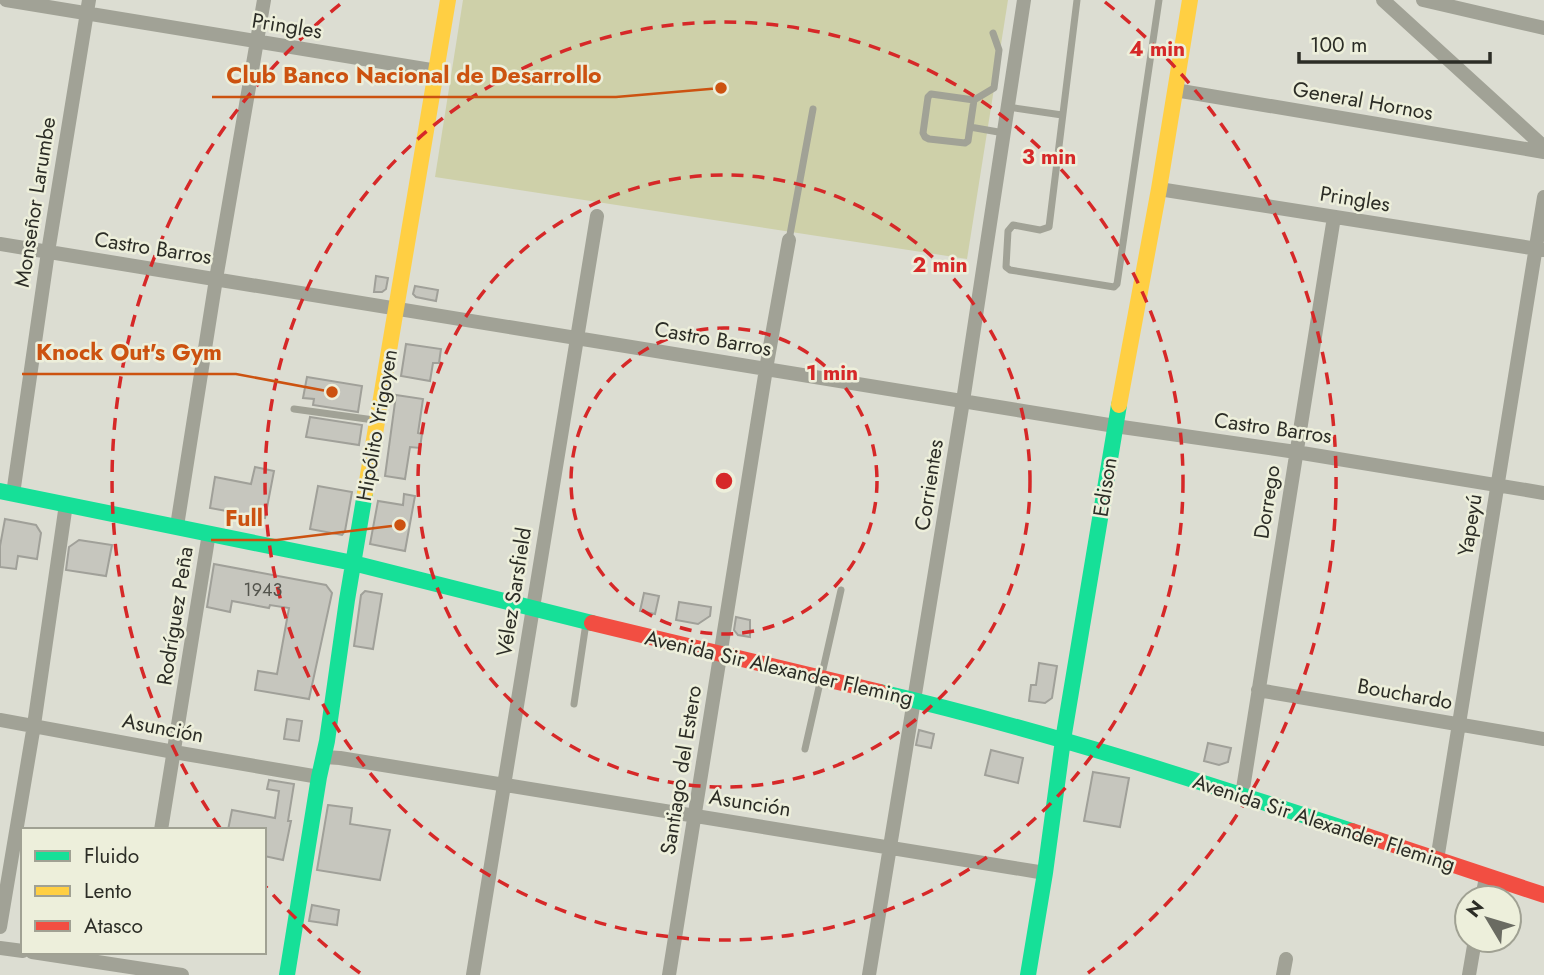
<svg xmlns="http://www.w3.org/2000/svg" width="1544" height="975" viewBox="0 0 1544 975" font-family="Jost,sans-serif">
<style>
.green{fill:#ced0a9}
.building{fill:#c6c6be;stroke:#a0a099;stroke-width:2}
.lines{fill:none;stroke-linecap:round;stroke-linejoin:round}
.lane{stroke:#a1a296;stroke-width:7}
.street{stroke:#a1a296;stroke-width:14}
.fast{stroke:#16e098;stroke-width:16}
.slow{stroke:#ffcf43;stroke-width:16}
.jam{stroke:#f24e42;stroke-width:16}
.ring{fill:none;stroke:#d62828;stroke-width:3.5;stroke-dasharray:12 9}
.labels{text-anchor:middle;dominant-baseline:central;stroke-width:5;stroke-linejoin:round;paint-order:stroke}
.number-label{font-size:18px;fill:#53544d}
.street-label{font-size:21px;fill:#2c2d26;stroke:#edefdb}
.centre{fill:#d62828;stroke:#edefdb;stroke-width:3.5}
.ring-label{font-size:21px;text-anchor:middle;font-weight:bold;fill:#d62828;stroke:#edefdb;stroke-width:5;stroke-linejoin:round;paint-order:stroke}
.leader{fill:none;stroke:#cc5210;stroke-width:2.5}
.callout-dot{fill:#cc5210;stroke:#edefdb;stroke-width:2.5}
.callout-label{font-size:23px;text-anchor:middle;font-weight:bold;fill:#cc5210;stroke:#edefdb;stroke-width:5;stroke-linejoin:round;paint-order:stroke}
</style>
<rect width="100%" height="100%" fill="#dcddd2"/>
<path class="green" d="M463,0H1008L967,259L435,177Z"/>
<path class="building" d="M376,276L388,278L386,289L382,292H374Z
M415,286L438,290L436,301L416,297L413,294Z
M406,344L441,349L439,363H433L430,381L401,376Z
M307,377L362,386L358,412L313,405L314,399L303,398Z
M396,395L423,399L418,433L422,434L420,448L410,447L405,479L385,476Z
M310,417L362,425L359,445L306,437Z
M255,467L274,471L265,518L210,508L215,477L251,484Z
M318,486L352,492L345,531L342,535L310,529Z
M404,494L415,496L405,551L370,544L378,501L403,505Z
M5,519L36,525L41,533L37,559L18,556L16,569L0,567V546Z
M79,540L112,545L106,576L66,570L69,547Z
M214,564L326,585L332,593L309,699L255,690L258,671L277,674L289,608L270,605L269,608L232,601L230,612L207,607Z
M365,591L382,594L373,649L354,646L361,595Z
M644,593L659,596L655,614L640,611Z
M679,602L711,607L710,616L698,624L676,620Z
M736,617L750,620V637L738,635L734,630Z
M1039,663L1057,666L1052,698L1045,703L1029,701L1031,685H1036Z
M287,719L302,721L299,741L284,739Z
M919,730L934,734L931,748L916,745Z
M1208,743L1231,748L1228,762L1219,765L1204,761Z
M991,750L1023,758L1018,783L985,775Z
M1093,772L1129,778L1120,827L1084,821Z
M269,780L294,784L288,821H291L283,860L264,856V830H228L232,810L275,818L279,791L267,789Z
M328,805L352,808L350,824L390,830L380,880L317,870Z
M312,905L339,910L337,925L309,921Z"/>
<g class="lines">
<path class="lane" d="M1077,0L1049,227L1040,230L1013,225L1008,231L1006,267L1010,270L1114,287L1117,284L1159,0
M993,33L999,50L994,88L974,100L931,94L928,97L923,133L925,137L929,139L965,143L968,141L970,127L1004,133
M1008,107L1062,115
M970,127L974,100
M789,240L813,109
M294,409L374,420
M574,704L586,623
M805,749L841,590"/>
<path class="street" d="M6,0L437,71
M1383,0L1544,147
M1423,0L1544,28
M1175,90L1544,152
M1159,189L1544,250
M0,244L1115,426L1296,452L1544,493
M13,494L48,252L89,0
M177,526L216,279L264,0
M1258,690L1544,739
M0,720L174,752L319,777
M324,757L340,758L1045,873
M1242,795L1334,217
M161,830L209,533
M1437,860L1544,197
M1482,898L1486,877
M0,927L34,725L66,504
M0,948L23,951
M32,952L182,975
M473,975L597,216
M669,975L766,369L789,240
M869,975L963,401L1024,0
M1283,975L1286,959
M1469,975L1475,940"/>
<path class="fast" d="M0,491L353,563L592,623
M880,692C1039,729 1196,780 1352,831
M287,975L319,777L327,741L347,600L365,493
M1028,975L1045,873L1063,740L1119,405"/>
<path class="slow" d="M1119,405L1159,189L1190,0
M365,493L448,0"/>
<path class="jam" d="M592,623L880,692
M1352,831L1544,895"/>
</g>
<g class="ring">
<circle cx="724" cy="481" r="153"/>
<circle cx="724" cy="481" r="306"/>
<circle cx="724" cy="481" r="459"/>
<path d="M360 973A612 612 0 0 1 266 887M220 828A612 612 0 0 1 343 2M1105 2A612 612 0 0 1 1088 973"/>
</g>
<g class="labels">
<g class="number-label">
<text x="263" y="590">1943</text>
</g>
<g class="street-label">
<text transform="translate(287 26) rotate(9)">Pringles</text>
<text transform="translate(1363 101) rotate(10)">General Hornos</text>
<text transform="translate(1355 199) rotate(9)">Pringles</text>
<text transform="translate(35 202) rotate(-81)">Monseñor Larumbe</text>
<text transform="translate(153 248) rotate(9)">Castro Barros</text>
<text transform="translate(713 339) rotate(10)">Castro Barros</text>
<text transform="translate(377 425) rotate(-80)">Hipólito Yrigoyen</text>
<text transform="translate(1273 428) rotate(8)">Castro Barros</text>
<text transform="translate(929 485) rotate(-81)">Corrientes</text>
<text transform="translate(1105 487) rotate(-81)">Edison</text>
<text transform="translate(1267 502) rotate(-81)">Dorrego</text>
<text transform="translate(1470 525) rotate(-81)">Yapeyú</text>
<text transform="translate(514 592) rotate(-81)">Vélez Sarsfield</text>
<text transform="translate(175 616) rotate(-81)">Rodríguez Peña</text>
<text transform="translate(779 668) rotate(13)">Avenida Sir Alexander Fleming</text>
<text transform="translate(1405 694) rotate(10)">Bouchardo</text>
<text transform="translate(163 728) rotate(11)">Asunción</text>
<text transform="translate(681 770) rotate(-81)">Santiago del Estero</text>
<text transform="translate(750 803) rotate(9)">Asunción</text>
<text transform="translate(1324 823) rotate(18)">Avenida Sir Alexander Fleming</text>
</g>
</g>
<circle cx="724" cy="481" r="10" class="centre"/>
<g class="ring-label">
<text x="1157" y="56">4 min</text>
<text x="1049" y="164">3 min</text>
<text x="940" y="272">2 min</text>
<text x="832" y="380">1 min</text>
</g>
<path class="leader" d="M721 88L616 97H212M332 392L236 374H22M400 525L277 540H211"/>
<g class="callout-dot">
<circle cx="721" cy="88" r="7"/>
<circle cx="332" cy="392" r="7"/>
<circle cx="400" cy="525" r="7"/>
</g>
<g class="callout-label">
<text x="414" y="83">Club Banco Nacional de Desarrollo</text>
<text x="129" y="360">Knock Out's Gym</text>
<text x="244" y="526">Full</text>
</g>
<rect x="21" y="828" width="245" height="126" fill="#edefdb" stroke="#a0a193" stroke-width="2"/>
<rect x="35" y="851" width="35" height="10" fill="#16e098" stroke="#a0a193" stroke-width="2"/>
<text x="84" y="863" font-size="21" fill="#2c2d26">Fluido</text>
<rect x="35" y="886" width="35" height="10" fill="#ffcf43" stroke="#a0a193" stroke-width="2"/>
<text x="84" y="898" font-size="21" fill="#2c2d26">Lento</text>
<rect x="35" y="921" width="35" height="10" fill="#f24e42" stroke="#a0a193" stroke-width="2"/>
<text x="84" y="933" font-size="21" fill="#2c2d26">Atasco</text>
<g transform="translate(1488 919) rotate(308)"><circle r="33" fill="#edefdb" stroke="#a0a193" stroke-width="2"/>
<path d="M0-5L12 26L0 18L-12 26Z" fill="#6a6b62"/>
<text y="-10" font-size="19" font-weight="bold" text-anchor="middle" fill="#2c2d26">N</text>
</g>
<path d="M1299 52v10h191v-10" fill="none" stroke="#2c2d26" stroke-width="3.5"/>
<text x="1310" y="52" font-size="21" fill="#2c2d26" stroke="#edefdb" stroke-width="5" paint-order="stroke">100 m</text>
</svg>
